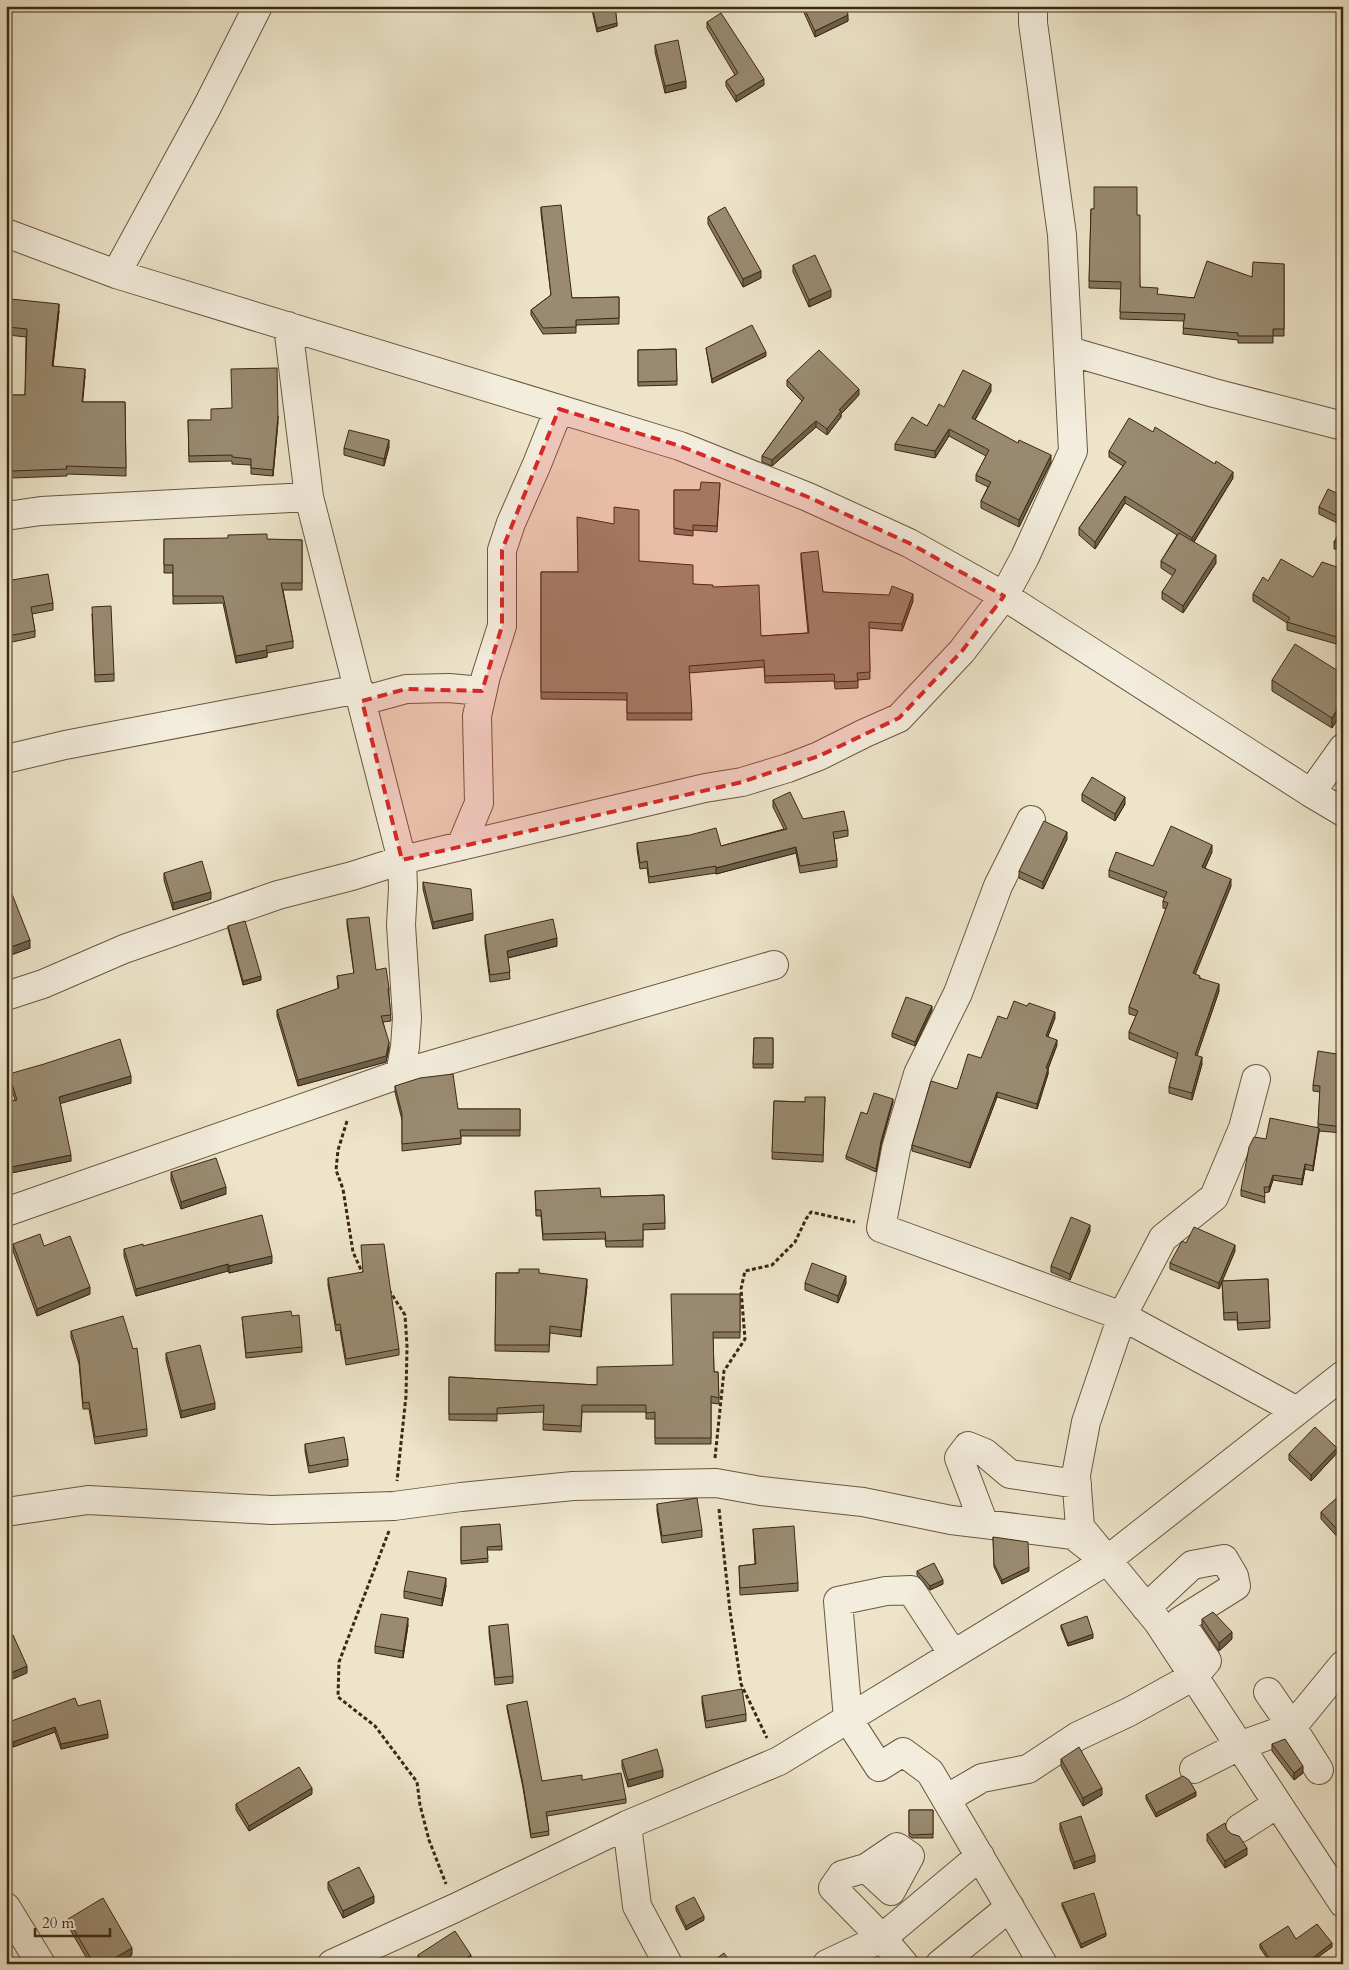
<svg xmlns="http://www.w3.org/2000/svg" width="1349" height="1970" viewBox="0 0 1349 1970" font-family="Cardo,serif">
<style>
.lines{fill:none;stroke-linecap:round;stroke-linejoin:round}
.street-casing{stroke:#69573e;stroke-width:30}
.path{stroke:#3d2810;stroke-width:3;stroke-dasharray:4 2.5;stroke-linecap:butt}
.street{stroke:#f3eddd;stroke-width:28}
.wall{fill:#847761;stroke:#3d2810}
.shaded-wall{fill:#6b614f;stroke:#3d2810}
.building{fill:#998a71;stroke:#3d2810}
.marked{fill:#d62828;fill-opacity:0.2;stroke:#d62828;stroke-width:4;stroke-dasharray:10 6;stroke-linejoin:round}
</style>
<rect width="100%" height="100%" fill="#ede4ca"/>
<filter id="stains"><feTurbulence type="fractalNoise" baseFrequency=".004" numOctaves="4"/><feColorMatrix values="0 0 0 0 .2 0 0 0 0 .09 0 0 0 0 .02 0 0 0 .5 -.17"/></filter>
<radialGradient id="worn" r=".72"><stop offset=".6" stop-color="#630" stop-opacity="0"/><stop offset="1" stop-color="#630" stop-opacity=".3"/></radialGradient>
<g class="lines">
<g class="street-casing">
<path id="street" d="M6,233L116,274L680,446L808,497L909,543L1004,596L1311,793L1343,812
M116,274L207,107L258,6
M288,326L309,497L402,860L403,888L401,925L407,1018L405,1047L400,1074
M1069,351L1214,393L1343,426
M6,516L41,511L309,497
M362,701L406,689L449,688L482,691
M6,759L65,745L359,689
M1311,793L1343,748
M1031,820L998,886L958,993L918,1074L896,1149L881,1228L1122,1316L1297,1411
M461,846L479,803L477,716L486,676L502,626V550L511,523L537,464L559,409
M6,996L43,984L124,949L278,895L352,876L402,860L705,788L742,782L788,768L819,756L865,733L899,718L962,651L1004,596L1025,557L1073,451L1062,235L1033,23V6
M1256,1079L1243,1128L1214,1197L1163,1238L1122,1316L1086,1422L1076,1475L1080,1527L1158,1622L1343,1903
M6,1212L400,1074L774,965
M6,1512L88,1500L271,1510L394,1506L461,1497L573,1486L716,1483L761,1491L863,1502L951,1520L1073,1535L1106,1561
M984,1524L959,1458L968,1446L985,1453L1010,1474L1077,1484
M953,1654L911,1590L886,1591L838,1601L848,1719L879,1767L903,1752L930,1772L1043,1964
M1194,1769L1239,1746L1292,1727L1268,1692
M1319,1770L1292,1727L1343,1665
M946,1799L982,1778L1028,1769L1078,1736L1129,1712L1194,1676L1207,1661L1180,1621L1236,1586L1234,1576L1224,1559L1192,1565L1146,1608
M627,1825L637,1906L668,1964
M1240,1828L1277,1804
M866,1868L891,1891L910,1856L897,1847L866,1868L842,1875L833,1888L882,1938L980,1856
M6,1907L41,1964
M332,1964L455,1908L627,1825L779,1761L1106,1561L1343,1375
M827,1964L882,1938L904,1964
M940,1964L1010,1907"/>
</g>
<path class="path" d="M347,1121L338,1150L336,1170L343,1189L353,1252L362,1272H364
M389,1290L405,1315L407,1346L406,1396L397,1481
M715,1458L724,1371L745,1339L741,1289L745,1271L772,1265L795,1242L806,1219L811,1212L855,1222
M719,1509L730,1611L741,1684L767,1738
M389,1531L339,1662L338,1697L375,1726L417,1782L420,1805L429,1840L446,1884"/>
<use href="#street" class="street"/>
</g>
<path class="wall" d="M591,6H615L617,26L597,32Z
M801,6H846L848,21L815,37Z
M707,22L764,85L736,102L726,86V81L735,75L707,28Z
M655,45L686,88L665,93L655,52Z
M541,207L572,298L619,297V324L576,325V333L543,334L531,315V310L551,295L541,213Z
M1091,209L1137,215L1140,287L1158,295L1194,298L1252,277L1284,264V336H1273V343H1238V340L1183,334L1184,321L1120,319L1121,289L1089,288Z
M708,217L761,278L743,287L708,224Z
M793,265L831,297L809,307L793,272Z
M59,311L53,366L85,376L82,402H125L126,476L67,474V476L11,478V471H6V395H25L26,337L8,335V327Z
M706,348L766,356L712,383Z
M676,349L677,385L638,386V350Z
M787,380L859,395L841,414V417L827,435L816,427L772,466L762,462V456L802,401L787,386Z
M991,391L975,420L1051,462L1019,527L981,508V501L988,487L976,481V475L986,456L949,436L935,458L895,450V444L927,426L944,407Z
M188,420L278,422L273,476L251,474V465L232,464V461L189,462Z
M389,447L384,466L344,455V448Z
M1109,451L1233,478L1194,542L1216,563L1183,613L1162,599V592L1173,576L1161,568V561L1177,535L1125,503L1095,549L1079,535V528L1123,466L1109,457Z
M720,483L717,532L693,530V536L674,534V490H700Z
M1343,496V526L1319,514V507Z
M1343,527V550L1334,549V542Z
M164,539L302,540V590H283L293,641V648L267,653V657L236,663L223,603L173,604V573H164Z
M801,553L823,592L913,601L902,631L869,628L870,679L858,680V688L835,689L834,681L765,683L764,667L689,673L692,720H627V700L541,699V572H578L639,561L693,584L713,587L761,636L808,633L801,560Z
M1343,569V637L1340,645L1287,630V623L1253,601V594L1268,581L1313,577Z
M6,581L53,603V610L32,614L35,631V637L8,643L10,651V658H6Z
M92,614L114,674V681L95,682Z
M1343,674V711L1332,728L1272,691V680Z
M1082,794L1125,804L1115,821L1082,801Z
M773,800L803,819L848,830V836L834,839L837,860V867L800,873L796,853L716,874V873L649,883L647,868L640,869L637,849V843L721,846L784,829L773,807Z
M1067,839L1043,889L1019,878V871Z
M1212,852L1205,868L1231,886L1195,974L1219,991L1197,1055L1202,1064L1192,1100L1169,1093V1087L1177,1059L1129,1039V1032L1136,1016L1129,1014V1007L1166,909L1163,908V901L1165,898L1109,877V870L1153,866Z
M164,873L211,899L173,910L164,880Z
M423,882L473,920L433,929L423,889Z
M6,896L30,948L11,955L6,941Z
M347,919L376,970L389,988V995L391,1021L383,1022L389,1048L386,1062L298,1086L277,1016V1010L338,989L337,976L354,974L347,925Z
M228,926L261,980L243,985L228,929Z
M485,935L557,946L508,958L510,979L490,982L485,943Z
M1027,1006L1055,1018L1048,1036L1057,1045L1048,1069V1074L1037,1109L997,1097L970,1168L912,1151V1145L981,1058L1007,1019Z
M932,1010L915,1046L892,1037V1033Z
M754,1038H773V1068H753Z
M1343,1055V1133L1319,1131L1313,1171L1305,1169L1302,1185L1273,1180L1269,1192L1264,1193L1265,1203L1241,1196V1190L1266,1139L1318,1127L1320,1092L1313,1091V1085Z
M9,1074L131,1083L60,1103L71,1161L6,1174V1102L15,1100L9,1080Z
M395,1086L458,1109H520V1136H461V1144L402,1151V1120L395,1092Z
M825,1097L823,1162L772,1159L774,1101L805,1102Z
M893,1102L881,1145L876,1172L846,1159V1156L867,1114Z
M171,1172L226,1194L181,1209L171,1180Z
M535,1191L601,1197L664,1195L665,1229L643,1230V1247H606L605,1239L543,1240L541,1216H536Z
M1090,1231L1070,1280L1051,1272V1266Z
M1186,1243L1235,1251L1222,1281L1268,1279L1270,1328L1238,1330L1237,1320H1224L1222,1282L1219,1289L1170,1269V1263Z
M13,1244L90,1294L37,1316L13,1251Z
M124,1249L272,1263L229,1273L228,1271L136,1296L124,1256Z
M496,1273H539L587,1286L581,1337L550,1333L549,1352L495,1351Z
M328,1278L399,1349V1355L346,1365L340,1330L336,1331L328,1285Z
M805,1283H846L838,1303L805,1290Z
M740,1294V1338H713L714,1372H718L719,1404L711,1403V1444H655V1419H646V1412H582L581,1432L543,1430L544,1412L497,1414V1421L449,1420V1377L597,1385L673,1365Z
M242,1317L302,1347V1352L246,1358Z
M71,1331L147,1429V1436L95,1444L89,1409H83L79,1364L71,1337Z
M166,1353L215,1409L181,1418L166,1360Z
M305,1444L348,1459V1466L309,1473L305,1451Z
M1337,1453L1311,1481L1289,1460V1454Z
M1343,1499V1543L1321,1519V1512Z
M657,1504L702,1530V1537L662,1543L657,1511Z
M461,1527L502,1546V1550H487L488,1562L461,1564Z
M753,1529L798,1583V1591L740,1595L739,1566L755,1564Z
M993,1537L1029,1571L1002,1584L994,1567Z
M917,1571L943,1584L930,1590L917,1575Z
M446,1586L442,1606L404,1598V1591Z
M1202,1619L1232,1639L1219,1651L1202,1626Z
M408,1625L403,1658L375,1653V1646Z
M1061,1625L1093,1638L1068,1646L1061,1628Z
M489,1626L513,1676V1683L495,1685L489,1633Z
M702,1696L746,1714V1721L706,1728L702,1703Z
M507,1705L542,1781L582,1780L626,1799V1803L547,1816L549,1835L531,1838L523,1788L507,1709Z
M78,1706L108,1738L61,1749L55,1732L13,1747L6,1728V1723Z
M1272,1744L1303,1773L1294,1780L1272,1751Z
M1061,1759L1102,1795L1083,1806L1061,1766Z
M622,1760L663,1777L628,1787L622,1767Z
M312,1794L249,1831L236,1810V1804Z
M1146,1795L1196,1796L1156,1817L1146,1799Z
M909,1810H933V1838H912L909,1836Z
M1060,1823L1095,1862L1074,1869L1060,1830Z
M1227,1830L1247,1855L1225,1868L1207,1841V1834Z
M328,1882L374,1903L343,1918L328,1889Z
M1062,1903L1106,1936L1081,1948L1062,1906Z
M676,1906L704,1920L686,1930L676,1910Z
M68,1919L132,1955L116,1964H90L68,1926Z
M1296,1939L1332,1947L1311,1962V1964H1271L1260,1948V1944Z
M418,1955L471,1962L468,1964H419L418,1962Z"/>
<path class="shaded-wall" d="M848,15V21L815,37V31Z
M617,23V26L597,32V28Z
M764,79V85L736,102V96Z
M686,81V88L665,93V86Z
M761,271V278L743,287V279Z
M831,290V297L809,307V300Z
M59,304V311L52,374V366Z
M766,352V356L712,383V379Z
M85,369V376L82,410V402Z
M991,384V391L972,425V418Z
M859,389V395L841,414V417L827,435V429L839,410Z
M278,416V422L273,476V470Z
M816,421V427L772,466V460Z
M949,429V436L935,458V451Z
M389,440V447L384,466V459Z
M1051,455V462L1019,527V520Z
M1233,472V478L1192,544V538Z
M1125,496V503L1095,549V542Z
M1216,555V563L1183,613V606Z
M913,594V601L902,631V624Z
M1343,630V637L1340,645V638Z
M267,650V657L236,663V656Z
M1343,700V711L1332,728V718Z
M1125,797V804L1115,821V814Z
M1067,832V839L1043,889V882Z
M1212,845V852L1202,874V867Z
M796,847V853L716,874V868Z
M1231,879V886L1193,980V973Z
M211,892V899L173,910V903Z
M473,913V920L433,929V922Z
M557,938V946L507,958V951Z
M30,940V948L11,955V947Z
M261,976V980L243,985V981Z
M1219,984V991L1195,1062V1055Z
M932,1006V1010L915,1046V1042Z
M1055,1012V1018L1046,1041V1036Z
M1057,1040V1045L1046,1074V1068Z
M389,1042V1048L386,1062L298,1086V1080Z
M1202,1057V1064L1192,1100V1093Z
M1048,1069V1074L1037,1109V1104Z
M131,1076V1083L59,1104V1097Z
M997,1092V1097L970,1168V1163Z
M893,1099V1102L881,1145L876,1172L881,1141Z
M1319,1128V1133L1313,1171V1166Z
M71,1155V1161L6,1174V1168Z
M1305,1164V1169L1302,1185V1179Z
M1273,1175V1180L1269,1192V1187Z
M226,1187V1194L181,1209V1202Z
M1090,1225V1231L1070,1280V1274Z
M1235,1245V1251L1219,1289V1283Z
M272,1256V1263L229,1273V1266Z
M228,1264V1271L136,1296V1289Z
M846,1276V1283L838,1303V1296Z
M587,1279V1286L581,1337V1330Z
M90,1287V1294L37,1316V1309Z
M215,1403V1409L181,1418V1411Z
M1337,1448V1453L1311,1481V1475Z
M1029,1567V1571L1002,1584V1580Z
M446,1578V1586L442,1606V1599Z
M943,1580V1584L930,1590V1586Z
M408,1618V1625L403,1658V1651Z
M1232,1632V1639L1219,1651V1643Z
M1093,1634V1638L1068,1646V1643Z
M27,1666V1673L6,1682V1675Z
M55,1727V1732L13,1747V1742Z
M108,1734V1738L61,1749V1744Z
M1303,1766V1773L1294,1780V1773Z
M663,1770V1777L628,1787V1780Z
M312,1788V1794L249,1831V1826Z
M1102,1788V1795L1083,1806V1798Z
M1196,1792V1796L1156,1817V1813Z
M1247,1848V1855L1225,1868V1861Z
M1095,1855V1862L1074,1869V1862Z
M374,1896V1903L343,1918V1911Z
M704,1916V1920L686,1930V1926Z
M1106,1933V1936L1081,1948V1944Z
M1332,1943V1947L1310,1963V1960Z
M132,1948V1955L116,1964H104Z
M471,1955V1962L468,1964H457Z"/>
<path class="building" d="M592,6H615L617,23L597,28Z
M803,6H846L848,15L815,31Z
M721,13L764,79L736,96L726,81L738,73L707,22Z
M678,40L686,81L665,86L655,45Z
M1094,187H1137V215H1140V287L1158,288L1157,294L1194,298L1207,261L1252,277L1253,262L1284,264V329H1273V336H1238V333L1183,328L1185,314L1120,312L1121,282L1089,281L1091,209H1094Z
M561,205L572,298L619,297V318L576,320V327L543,328L531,310L551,295L541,207Z
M725,207L761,271L743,279L708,217Z
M815,255L831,290L809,300L793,265Z
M11,299L59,304L52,366L85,369L82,402H125L126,468L66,466L67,469L11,471V463L6,464V395H25L27,329L8,327Z
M752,325L766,352L712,379L706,348Z
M676,349L677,381L638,382V350Z
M819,350L859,389L839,410L841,411L827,429L816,421L772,460L762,456L804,398L787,380Z
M277,368L278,416L273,470L251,468V459L232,457V455L189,456L188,420H211V409L232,408L231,369Z
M963,370L991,384L972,418L1018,443L1019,440L1051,455L1019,520L981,501L991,482L976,475L989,450L949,429L935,451L895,444L912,417L927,426L939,404L944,407Z
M1129,418L1153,432L1155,427L1215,464L1216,461L1233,472L1192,538L1125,496L1095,542L1079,528L1126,462L1109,451Z
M349,430L389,440L384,459L344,448Z
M701,482L720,483L717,526L693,525V531L674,528V490H700Z
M1328,489L1343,496V519L1319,507Z
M614,507L639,510V561L693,565V584L713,585V587L759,585L761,636L809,633L801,553L818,551L823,592L889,595L892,586L913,594L902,624L869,622L870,672L857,673L858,681L835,682L834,674L765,676L764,660L689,666L692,713H627V693L541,692V572H578L577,517L614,524Z
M1343,527V543L1334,542Z
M1179,533L1216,555L1183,606L1162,592L1176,570L1161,561Z
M267,534V539L302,540V583H281L293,641L266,646L267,650L236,656L223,596H173V565H164V539L228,538V535Z
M1281,559L1313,577L1322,562L1343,569V630L1340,638L1287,622L1290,618L1253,594L1263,577L1268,581Z
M48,574L53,603L31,607L35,631L7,636L10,651L6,652V581Z
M111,606L114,674L95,675L92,607Z
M1295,644L1343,674V700L1332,718L1272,680Z
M1092,777L1125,797L1115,814L1082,794Z
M790,792L803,819L844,811L848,830L833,832L837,860L800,866L796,847L716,868V866L649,877L647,861L640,863L637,843L690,835L716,828L721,846L787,829L773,800Z
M1044,821L1067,832L1043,882L1019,871Z
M1171,826L1212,845L1202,867L1231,879L1193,973L1200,976L1199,978L1219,984L1195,1055L1202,1057L1192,1093L1169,1087L1178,1053L1129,1032L1138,1011L1129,1007L1168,903L1163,901L1167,892L1109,870L1116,852L1153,866Z
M202,861L211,892L173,903L164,873Z
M423,882L471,889L473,913L433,922Z
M12,894L30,940L11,947L6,934V896Z
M369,917L376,970L386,968L389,988L388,989L391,1015L381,1016L389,1042L386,1056L298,1080L277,1010L339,988L337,976L354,973L347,919Z
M553,919L557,938L507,951L510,972L490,975L485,935Z
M245,921L261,976L243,981L228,926Z
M906,997L932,1006L915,1042L892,1033Z
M1014,1001L1027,1006L1029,1003L1055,1012L1046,1036L1057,1040L1046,1068L1048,1069L1037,1104L997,1092L970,1163L912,1145L931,1081L957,1089L968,1054L981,1058L998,1016L1007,1019Z
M754,1038H773V1064H753Z
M120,1039L131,1076L59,1097L71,1155L6,1168V1102L17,1100L9,1074L44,1064Z
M1318,1051L1343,1055V1127L1318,1124L1320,1086L1313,1085Z
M453,1074L458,1109H520V1130H460L461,1138L402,1144V1114L395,1086L420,1078Z
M874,1093L893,1099L881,1141L876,1169L846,1156L861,1112L867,1114Z
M805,1097H825L823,1155L772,1152L774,1101L805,1102Z
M1270,1118L1319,1128L1313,1166L1305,1164L1302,1179L1273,1175L1269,1187H1264L1265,1197L1241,1190L1249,1147L1254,1137L1266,1139Z
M216,1158L226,1187L181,1202L171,1172Z
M600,1188L601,1197L664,1195L665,1223L643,1224V1240L606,1241L605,1232L543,1234L541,1210H536L535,1191Z
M262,1215L272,1256L229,1266L228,1264L136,1289L124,1249L143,1244V1246Z
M1071,1217L1090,1225L1070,1274L1051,1266Z
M1194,1227L1235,1245L1219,1283L1170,1263L1182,1241L1186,1243Z
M40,1234L44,1246L70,1236L90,1287L37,1309L13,1244Z
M384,1244L399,1349L346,1359L340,1324L336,1325L328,1278L363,1272L361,1245Z
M812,1263L846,1276L838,1296L805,1283Z
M519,1269H539V1273L587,1279L581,1330L550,1326L549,1345H495L496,1273H519Z
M1268,1279L1270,1321L1238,1323L1237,1312L1224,1313L1222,1281Z
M671,1294H740V1332H713L714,1372H718L719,1398L711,1396V1438H655V1412L646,1413V1405H582L581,1426L543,1424L544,1405L497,1408V1414H449V1377L597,1385V1367L673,1365Z
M291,1311L292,1316L299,1315L302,1347L246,1353L242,1317Z
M123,1316L133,1349L137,1348L147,1429L95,1437L89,1402L83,1403L79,1357L71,1331Z
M200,1345L215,1403L181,1411L166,1353Z
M1315,1427L1337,1448L1311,1475L1289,1454Z
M344,1437L348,1459L309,1466L305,1444Z
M1340,1495L1343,1499V1536L1321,1512Z
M697,1498L702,1530L662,1536L657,1504Z
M500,1524L502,1546L487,1547L488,1558L461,1561V1527Z
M794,1526L798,1583L740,1588L739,1566L756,1564L753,1529Z
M993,1537L1028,1542L1029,1567L1002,1580L994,1564Z
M934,1563L943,1580L930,1586L917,1571Z
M408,1571L446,1578L442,1599L404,1591Z
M1213,1612L1232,1632L1219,1643L1202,1619Z
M381,1614L408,1618L403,1651L375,1646Z
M1087,1616L1093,1634L1068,1643L1061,1625Z
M508,1624L513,1676L495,1678L489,1626Z
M13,1635L27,1666L6,1675V1638Z
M742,1689L746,1714L706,1721L702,1696Z
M75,1698L78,1706L100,1700L108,1734L61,1744L55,1727L13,1742L6,1723Z
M527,1701L542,1781L582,1775V1780L621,1773L626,1799L546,1812L549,1831L531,1834L523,1784L507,1705Z
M1285,1739L1303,1766L1294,1773L1272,1744Z
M1079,1747L1102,1788L1083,1798L1061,1759Z
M657,1749L663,1770L628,1780L622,1760Z
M299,1767L312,1788L249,1826L236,1804Z
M1183,1776L1189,1780L1196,1792L1156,1813L1146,1795Z
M909,1810H933V1834L912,1835L909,1832Z
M1081,1816L1095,1855L1074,1862L1060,1823Z
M1225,1823L1227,1830L1232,1834L1239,1836L1247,1848L1225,1861L1207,1834Z
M359,1867L374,1896L343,1911L328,1882Z
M1094,1893L1106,1933L1081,1944L1062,1903Z
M694,1897L704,1916L686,1926L676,1906Z
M103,1898L132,1948L104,1964H94L68,1919Z
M1317,1924L1332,1943L1310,1960L1311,1963L1310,1964H1273L1260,1944L1288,1926L1296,1939Z
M455,1931L471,1955L457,1964H424L418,1955Z
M724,1953L732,1964H709Z"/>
<path class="marked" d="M559,409L680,446L808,497L909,543L1004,596L962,651L899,718L819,756L742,782L402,860L362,701L406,689L482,691L502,626V550Z"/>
<rect width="1349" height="1970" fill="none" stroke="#ede4ca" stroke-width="25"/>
<rect x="8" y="8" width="1334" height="1955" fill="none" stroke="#3d2810" stroke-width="2.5"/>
<rect x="12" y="12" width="1324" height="1945" fill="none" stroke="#3d2810"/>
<path d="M35 1928v8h75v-8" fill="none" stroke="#3d2810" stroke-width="2.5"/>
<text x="42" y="1928" font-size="15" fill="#3d2810" stroke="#f3eddd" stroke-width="4" paint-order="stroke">20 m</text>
<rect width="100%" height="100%" filter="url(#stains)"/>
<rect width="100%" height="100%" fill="url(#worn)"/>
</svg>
